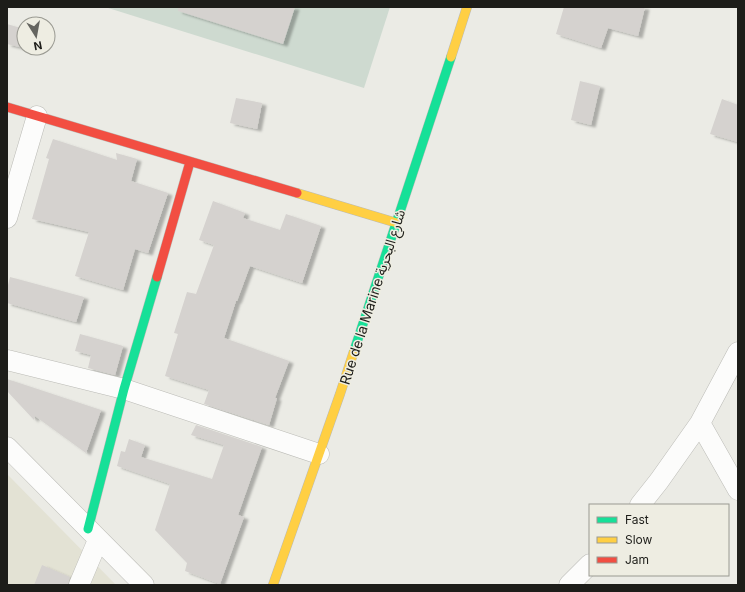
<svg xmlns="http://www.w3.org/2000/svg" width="745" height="592" viewBox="0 0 745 592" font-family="Inter,'Noto Sans Arabic',sans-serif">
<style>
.built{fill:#e3e2d4}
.green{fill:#cedad0}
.building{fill:#d5d2cf;filter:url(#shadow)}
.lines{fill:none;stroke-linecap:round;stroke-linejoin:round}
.street-casing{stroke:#bbbbb6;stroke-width:21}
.fast-casing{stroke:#bbbbb6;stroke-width:10}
.slow-casing{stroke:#bbbbb6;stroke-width:10}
.jam-casing{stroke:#bbbbb6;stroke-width:10}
.street{stroke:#fcfcfb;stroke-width:20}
.fast{stroke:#16e098;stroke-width:9}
.slow{stroke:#ffcf43;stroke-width:9}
.jam{stroke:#f24e42;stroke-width:9}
.labels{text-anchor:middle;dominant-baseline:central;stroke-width:3;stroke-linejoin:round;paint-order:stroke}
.street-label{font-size:14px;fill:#1d1d19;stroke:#eeede2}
</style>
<defs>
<filter id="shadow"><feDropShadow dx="4.5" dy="2.5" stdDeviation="1" flood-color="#0004"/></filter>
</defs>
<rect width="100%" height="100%" fill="#ebebe5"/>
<path class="built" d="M7,474L116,585H7Z"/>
<path class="green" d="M105,7H390L364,88Z"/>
<path class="building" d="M178,7H295L283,44L178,11Z
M564,7H645L638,36L608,28L601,48L556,34Z
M7,24L24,29V48L7,44Z
M580,81L600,86L591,125L571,120Z
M236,98L262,103L257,129L230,123Z
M722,99L738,105V142L710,134Z
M53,139L117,160L116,153L137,159L131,181L168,193L148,253L135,249L123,290L75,276L89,232L32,219L49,159L46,158Z
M213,201L245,213L243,218L280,230L286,214L321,226L302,283L250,266L237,301H236L224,338L289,361L275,398H277L269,425L204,404L209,390L165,376L178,334L174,333L187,292L196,294L214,245L199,240Z
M10,277L84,297L76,322L7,303V289Z
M80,334L123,346L115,375L88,368L91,355L75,351Z
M7,379L101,410L86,453L35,416L34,420L7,391Z
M196,425L262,447L238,515L244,517L220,584L185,571L187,563L155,530L170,484L117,466L121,451L125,452L129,439L145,445L141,457L212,479L224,445L191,435Z
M42,565L70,577L68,585H34Z"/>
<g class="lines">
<g class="street-casing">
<path id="street" d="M7,218L37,116
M7,360L124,389L319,454
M700,423L738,490
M7,447L144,585
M640,505L659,481L700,423L738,352
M79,585L98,540
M569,585L590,564"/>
</g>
<g class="fast-casing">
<path id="fast" d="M354,351L451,57
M88,529L124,389L157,277"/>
</g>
<g class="slow-casing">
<path id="slow" d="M451,57L467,7
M297,193L397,223
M273,585L340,394L354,351"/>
</g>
<g class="jam-casing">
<path id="jam" d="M7,107L297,193
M157,277L190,162"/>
</g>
<use href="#street" class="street"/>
<use href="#fast" class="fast"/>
<use href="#slow" class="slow"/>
<use href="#jam" class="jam"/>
</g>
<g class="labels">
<g class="street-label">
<text transform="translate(372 297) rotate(-72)">Rue de la Marine شارع البحرية</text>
</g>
</g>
<rect width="745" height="592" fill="none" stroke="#1d1d19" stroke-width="16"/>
<rect x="589" y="504" width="140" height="72" fill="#eeede2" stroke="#9a9a92"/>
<rect x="597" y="517" width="20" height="6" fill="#16e098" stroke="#9a9a92"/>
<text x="625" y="524" font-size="12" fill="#1d1d19">Fast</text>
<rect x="597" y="537" width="20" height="6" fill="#ffcf43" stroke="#9a9a92"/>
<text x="625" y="544" font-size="12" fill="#1d1d19">Slow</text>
<rect x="597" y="557" width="20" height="6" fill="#f24e42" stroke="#9a9a92"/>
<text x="625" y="564" font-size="12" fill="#1d1d19">Jam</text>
<g transform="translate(36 36) rotate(169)"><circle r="19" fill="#eeede2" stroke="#9a9a92"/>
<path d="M0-3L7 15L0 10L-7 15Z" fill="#656560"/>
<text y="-6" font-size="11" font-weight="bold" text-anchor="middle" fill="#1d1d19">N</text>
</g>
</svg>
